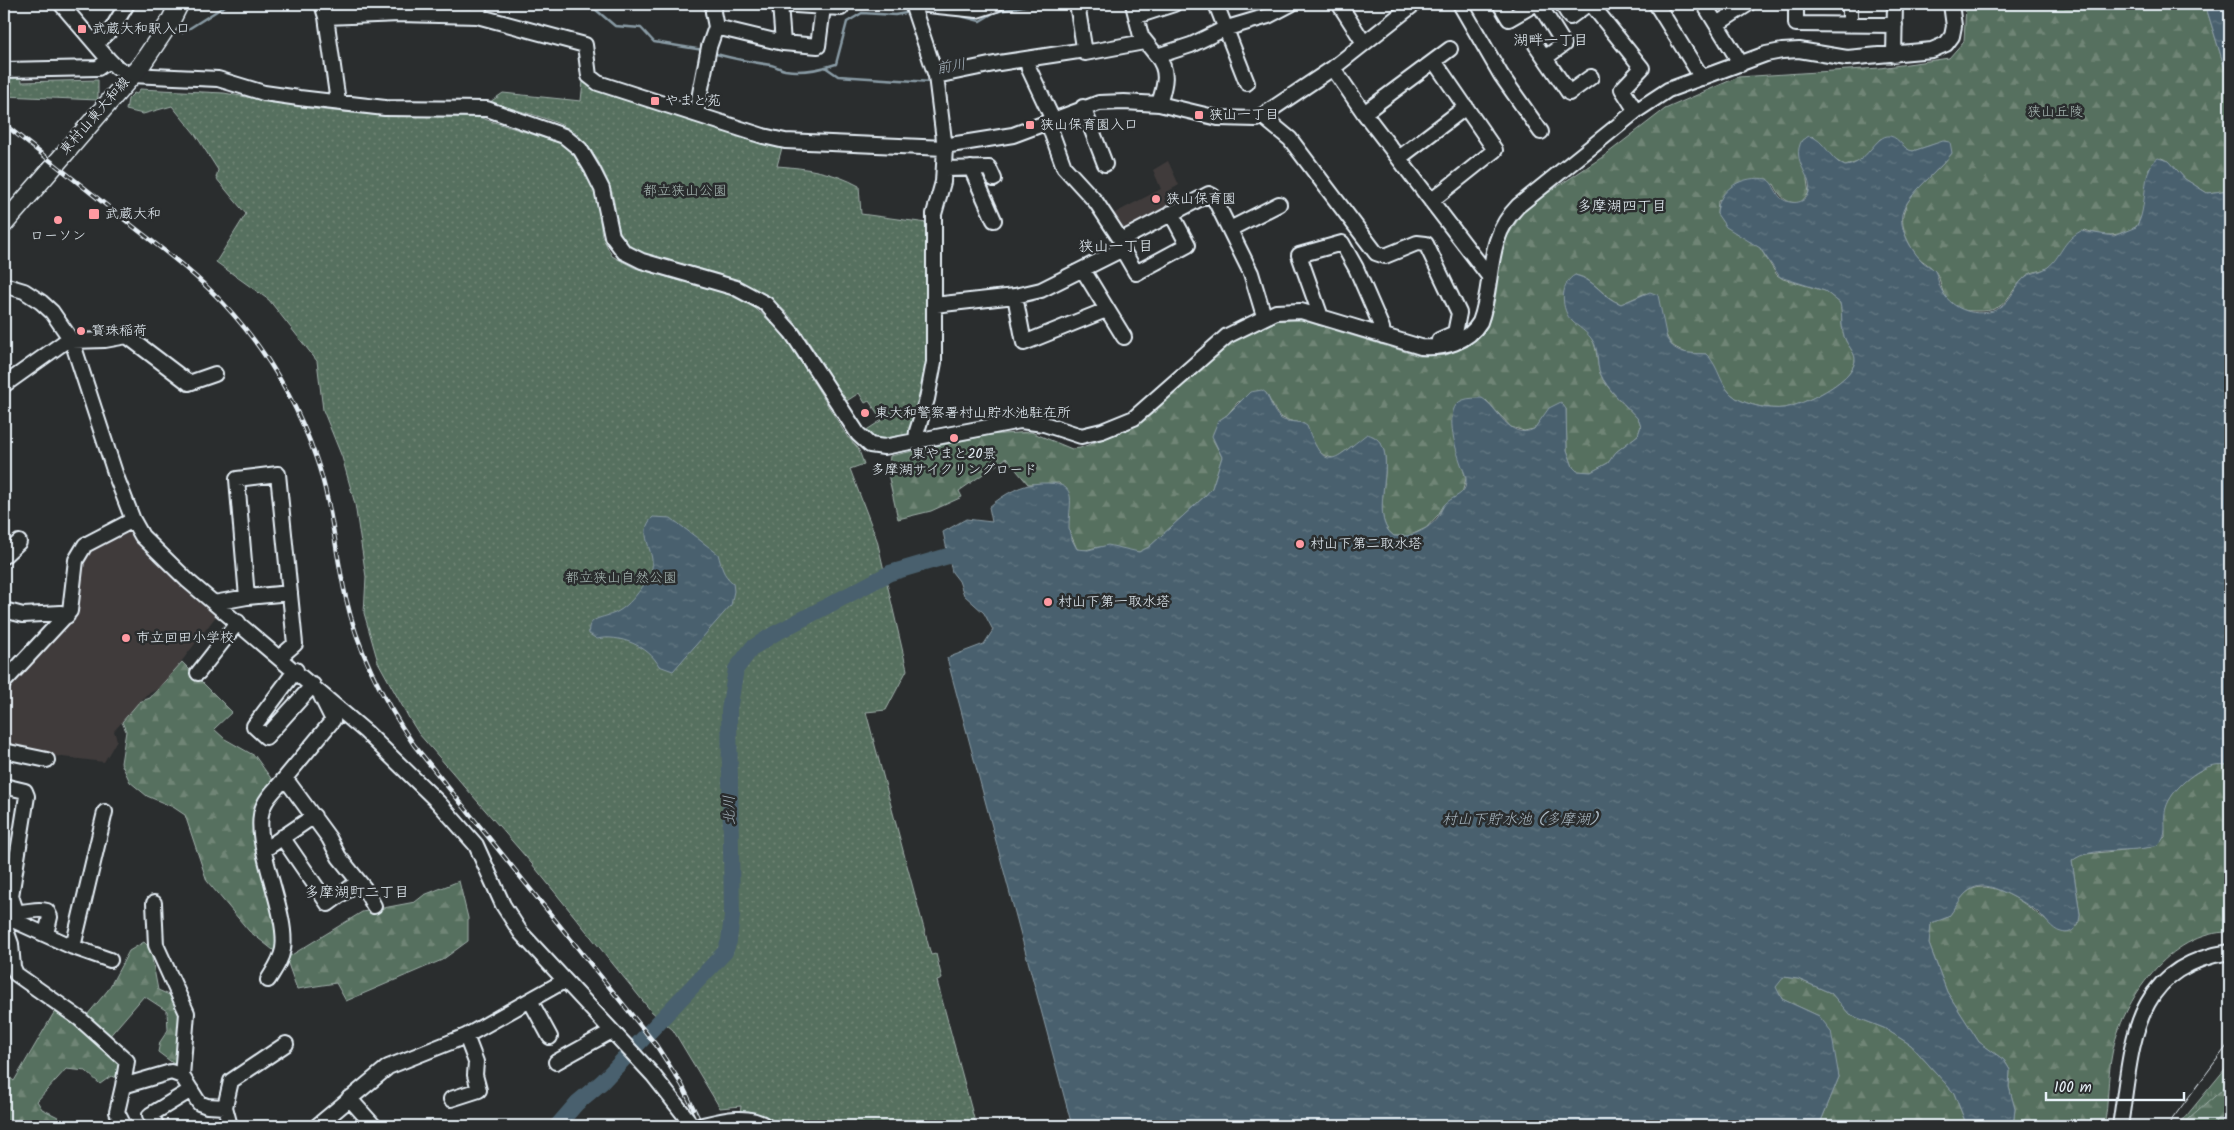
<svg xmlns="http://www.w3.org/2000/svg" width="2234" height="1130" viewBox="0 0 2234 1130" font-family="Kalam,'Klee One',sans-serif">
<style>
.built{fill:#3f3b3b}
.grass{fill:url(#grass-tufts);stroke:#a0b0ab}
.forest{fill:url(#forest-firs);stroke:#a0b0ab}
.park{fill:url(#park-dots);stroke:#a0b0ab}
.water{fill:url(#water-ripples);stroke:#899ba5}
.lines{fill:none;stroke-linecap:round;stroke-linejoin:round}
.stream{stroke:#899ba5;stroke-width:2.5}
.river{stroke:#4a616e;stroke-width:16}
.minor-casing{stroke:#e8f1f8;stroke-width:18}
.major-casing{stroke:#e8f1f8;stroke-width:21}
.minor{stroke:#2a2d2e;stroke-width:14}
.major{stroke:#2a2d2e;stroke-width:18}
.tram{stroke:#e8f1f8;stroke-width:1}
.rail-casing{stroke:#e8f1f8;stroke-width:4.5}
.rail{stroke:#2a2d2e;stroke-width:2.5;stroke-dasharray:8;stroke-linecap:butt}
.poi-dot{fill:#ff9aa2;stroke:#2a2d2e;stroke-width:2}
.labels{text-anchor:middle;dominant-baseline:central;stroke-width:5;stroke-linejoin:round;paint-order:stroke}
.poi-label{font-size:14px;fill:#e8f1f8;stroke:#2a2d2e;text-anchor:start}
.park-label{font-size:14px;fill:#a7b7b3;stroke:#2a2d2e}
.street-label{font-size:14px;fill:#e8f1f8;stroke:#2a2d2e}
.neighbourhood-label{font-size:15px;fill:#e8f1f8;stroke:#2a2d2e}
.water-label{font-size:15px;font-style:italic;fill:#a9b7c1;stroke:#2a2d2e}
</style>
<defs>
<pattern id="grass-tufts" width="24" height="20" patternUnits="userSpaceOnUse" patternTransform="scale(1.25)"><rect width="24" height="20" fill="#57705e"/><path d="M3 7l-1-3M5 7V3M7 7l1-3M15 17l-1-3M17 17v-4M19 17l1-3" fill="none" stroke="#6f8576"/></pattern>
<pattern id="forest-firs" width="22" height="20" patternUnits="userSpaceOnUse" patternTransform="scale(1.25)"><rect width="22" height="20" fill="#57705e"/><path d="M5 1l3.5 6h-7zM16 11l3.5 6h-7z" fill="#6f8576"/></pattern>
<pattern id="park-dots" width="8" height="8" patternUnits="userSpaceOnUse" patternTransform="scale(1.25)"><rect width="8" height="8" fill="#57705e"/><path d="M2 2h.1M6 6h.1" fill="none" stroke="#6f8576" stroke-width="1.8" stroke-linecap="round"/></pattern>
<pattern id="water-ripples" width="26" height="14" patternUnits="userSpaceOnUse" patternTransform="scale(1.25)"><rect width="26" height="14" fill="#4a616e"/><path d="M2 4q2-2 4 0t4 0M15 11q2-2 4 0t4 0" fill="none" stroke="#647883"/></pattern>
</defs>
<rect width="100%" height="100%" fill="#2a2d2e"/>
<filter id="ink" filterUnits="userSpaceOnUse"><feTurbulence type="fractalNoise" baseFrequency=".02" numOctaves="2"/><feDisplacementMap in="SourceGraphic" scale="10" xChannelSelector="R" yChannelSelector="G"/><feConvolveMatrix kernelMatrix="1 2 1 2 8 2 1 2 1" color-interpolation-filters="sRGB"/></filter>
<g filter="url(#ink)">
<path class="built" d="M1168,161L1179,185L1167,192L1172,206L1125,231L1121,230L1113,214L1161,189L1153,170Z
M128,531L146,553L217,615L162,687L146,695L114,731L117,740L104,762L54,756L4,746V689L79,609L81,566L89,551Z"/>
<path class="grass" d="M2230,1063V1126H2178Z"/>
<path class="forest" d="M1966,4H2205L2230,85V190L2207,193L2185,179L2169,161L2161,158L2149,168L2145,209L2136,227C2118,237 2104,237 2085,230C2073,242 2061,259 2047,268C2040,272 2032,271 2026,276C2006,294 2009,312 1977,311C1969,311 1962,311 1955,306C1938,295 1944,283 1935,271C1929,264 1920,261 1915,253C1881,203 1925,189 1952,153L1938,143L1913,151L1908,150L1899,142L1880,139L1861,161L1845,166L1834,159L1812,136L1807,180L1809,193L1801,202C1786,205 1780,196 1774,184L1718,201L1717,214L1732,230L1754,242L1760,248L1777,275L1783,279L1825,291L1840,303C1843,315 1840,329 1846,341C1849,347 1856,354 1855,361C1852,382 1803,405 1784,408C1770,410 1748,405 1736,398C1720,388 1718,368 1706,354L1686,353L1671,345L1646,293L1621,304C1603,298 1594,278 1575,275L1564,292C1566,326 1578,316 1592,339C1598,350 1596,361 1600,373C1606,390 1627,406 1639,420L1641,426L1638,435L1616,452L1608,463L1591,472L1576,471L1573,467L1567,450L1566,409L1540,421L1534,429L1524,431L1511,427L1486,400L1453,433L1466,479L1462,493L1444,505L1438,515L1426,528L1409,536H1394C1364,515 1404,456 1373,436L1352,446L1336,458C1316,458 1311,439 1303,423C1274,419 1279,416 1266,393L1238,402L1227,415L1218,421L1213,440L1222,457L1212,488L1205,496L1149,547L1139,552C1125,551 1115,546 1101,547C1092,547 1086,552 1077,549L1068,528L1070,498L1059,483L1028,484L1006,458L959,491L962,497L931,511L898,519L888,474L890,456L989,435L1031,432L1072,449L1080,448L1132,428L1158,410L1156,407L1225,346L1276,320H1301L1419,356L1446,355L1468,346L1484,332L1490,319L1498,266L1507,237L1521,215L1534,202L1604,156L1665,109L1738,77L1880,68L1949,58L1964,41Z
M182,662L232,712L214,729L225,739L255,756L275,784L257,818L280,935L290,956L362,912L415,902L424,895L459,881L468,918V941L442,960L346,1001L336,983L297,989L287,961L249,931L207,881L185,815L173,807L147,796L130,782L121,763L126,731L122,722L139,702L150,698Z
M2215,764L2230,765V932C2170,931 2122,1000 2112,1054C2107,1078 2109,1103 2104,1126H2013L2015,1109L2009,1087L2010,1070L2004,1060L1979,1042L1947,992L1929,944L1931,923C1936,921 1945,919 1949,916C1955,909 1958,900 1965,894C1989,871 2036,911 2054,928L2078,926L2080,914L2072,861L2080,855L2086,854L2152,847L2165,837C2165,828 2163,817 2165,809C2171,788 2196,770 2215,764Z
M144,942L150,948L158,990L174,997L183,1007L178,1067L158,1052L160,1042L168,1030L167,1011L144,996L101,1046L123,1065L120,1079L111,1076L100,1084L86,1071L66,1069L37,1101L42,1109L58,1117L53,1126H4V1073L14,1081L55,1011L77,1027L108,990L129,951Z
M1783,977L1798,979L1831,993L1850,1015L1884,1028L1911,1045L1954,1093L1967,1126H1819L1839,1077L1837,1068L1819,1016L1782,999L1775,987Z
M2230,1078V1116L2217,1119L2213,1126H2181L2223,1089Z"/>
<path class="park" d="M21,73L22,82L98,80V100L4,96V74Z
M583,81L769,142L783,144L777,166C806,168 834,172 859,186L861,214L927,223L930,361L920,406L909,434L878,440L865,431L882,420L869,401L865,403L859,393L845,402C828,375 813,345 794,321C757,275 693,268 640,254C611,235 620,218 611,190C605,172 592,147 577,134C556,118 516,111 490,102L503,93L581,101Z
M140,89L224,93L313,109L383,116L478,117L560,143L577,158L587,176L597,199L602,236L612,256L635,268L728,294L755,308L776,327L790,345L847,436L858,448L864,464L850,469L877,540L907,670L886,710L866,712L931,955L936,954L942,979L937,981L976,1126H774L766,1120L740,1115L741,1106L720,1108L673,1030L651,1011L532,864L419,734L409,718L378,662L364,613L366,577L355,504L342,457L323,410L317,361L269,300L216,262L246,214L216,178L218,170L195,134L172,106L143,114L126,110L128,99L134,93L137,94Z"/>
<path class="water" d="M2205,4H2230V85Z
M1809,136C1825,139 1830,161 1845,166C1867,165 1875,134 1890,136C1900,138 1903,150 1913,151L1943,141L1950,142L1952,153C1939,171 1907,194 1902,214C1899,229 1912,252 1923,262C1926,265 1932,267 1935,271C1938,276 1938,284 1941,289C1950,308 1972,317 1993,311C2009,306 2013,289 2024,278C2031,272 2040,273 2048,267C2061,257 2062,241 2081,231L2114,236L2136,227C2149,209 2140,168 2158,158L2169,161L2185,179L2207,193L2230,190V765C2225,765 2219,764 2215,765C2196,768 2171,790 2166,808C2162,820 2170,835 2158,845C2134,854 2091,845 2072,861L2080,914C2080,924 2073,936 2061,932C2052,930 2045,918 2038,912C2027,904 1996,885 1982,886C1964,887 1959,904 1949,916C1945,919 1936,921 1931,923L1929,944L1947,992L1979,1042L2004,1060L2010,1070L2009,1087L2015,1109L2013,1126H1967L1954,1093L1911,1045L1884,1028L1850,1015L1831,993L1798,979L1784,977L1776,987L1782,999L1819,1016L1831,1031L1839,1077L1819,1126H1072L947,658L984,644L993,630L984,613L964,595L959,581L952,572L943,532L966,519L992,522L989,507C1004,494 1022,484 1041,483C1080,482 1069,499 1069,527C1069,535 1073,542 1077,549L1088,550L1108,545L1139,552L1149,547L1205,496L1212,488L1222,457L1212,436L1218,421L1227,415L1250,392L1262,390L1266,393C1270,400 1273,412 1280,418C1287,424 1299,419 1307,426C1326,476 1334,459 1367,434C1408,445 1363,515 1394,536C1411,538 1428,530 1438,517C1441,512 1442,507 1446,503C1454,496 1465,495 1466,483C1467,476 1463,470 1461,464C1456,450 1442,407 1463,400C1468,398 1476,398 1482,398C1499,408 1509,441 1534,429L1549,408L1561,402L1566,409L1567,450L1573,467L1577,471L1591,472L1608,463L1616,452L1638,435L1641,426L1639,420C1627,406 1607,390 1600,373C1596,363 1599,352 1594,343C1588,331 1578,328 1570,319C1560,306 1561,282 1575,275C1596,280 1602,298 1621,304L1650,292L1658,295L1667,339C1676,355 1690,353 1706,354C1720,366 1719,387 1736,398C1748,405 1769,410 1784,408C1803,405 1852,382 1855,361C1856,354 1849,347 1846,341C1840,329 1843,315 1840,303L1825,291L1780,277L1760,248L1726,227L1717,214C1718,188 1743,175 1767,179C1774,184 1775,191 1780,197C1788,205 1806,205 1809,192C1813,175 1790,162 1802,140Z
M653,517L671,518L718,554C722,567 722,574 733,583L734,591L731,605L673,671L659,666C649,646 619,634 597,639L589,634C586,617 604,618 615,613C626,608 634,598 641,589C645,583 651,575 652,568C655,550 636,533 653,517Z"/>
<g class="lines">
<path class="stream" d="M589,4L615,26L641,28L654,42L703,50
M953,14L980,21L995,12L1033,4
M182,33L228,4
M713,53C732,59 751,62 771,65C776,66 780,69 785,70C802,73 821,69 836,64L847,22L862,13L895,15L911,12
M825,67L838,76L931,82"/>
<path class="river" d="M557,1126L577,1103L602,1082L725,952L729,941L732,916L729,710L736,669L752,648L774,634L890,573L948,556"/>
<g class="minor-casing">
<path id="minor" d="M61,4L109,60L116,67L131,75L218,79L264,93L299,98L385,108L487,109L564,136L580,149L592,169L602,189L612,236L624,252L642,261L736,288L766,304L792,333L858,434L870,445L884,447L1020,421L1044,424L1081,436L1102,431L1134,418L1227,336L1276,312L1301,311L1421,347C1444,349 1468,342 1480,322C1495,282 1484,240 1518,206L1636,111L1668,90L1766,54L1782,51L1799,50L1847,58L1932,50L1946,44L1952,36L1954,26L1951,4
M322,4L326,17L338,102
M780,4L841,8
M780,4L783,43
M912,4L936,76L945,148L943,182L934,214V362L927,399L917,431L916,441
M918,4L977,10L996,4
M1077,4L1085,53L1144,42
M1133,4L1141,36L1157,56L1191,45L1224,29L1268,16L1291,4
M1216,4L1247,83
M1460,4L1501,75L1541,132
M1500,4L1509,19L1535,4
M1539,4L1564,44L1545,58
M1562,4L1570,17L1588,4
M1591,4L1642,68L1622,89L1636,111
M1656,4L1702,78
M1704,4L1741,64
M1796,4V24L1895,25
M1341,7L1364,43
M477,16L480,4
M1137,16L1174,4
M326,17L400,14L477,16L585,45L589,76L598,83L763,136L785,141L945,148
M1717,24L1748,4
M1850,25V4
M716,27L783,43L818,46L823,7
M96,44L112,29L127,4
M1536,45L1569,93L1591,77
M1894,55L1895,4
M1157,56C1170,72 1164,87 1159,104
M1027,60L1029,69L1053,120
M1333,68L1364,113L1488,275
M4,70L98,68L109,60
M936,76L999,63L1085,50
M1083,107L1105,164
M1364,113L1450,49
M696,114L709,47L716,27L713,12L714,4
M1262,116L1290,139L1376,253L1385,256L1417,243L1426,244L1459,313L1455,333L1439,340
M944,146L1013,135L1099,103L1124,102L1159,104L1218,118L1257,119L1333,68L1414,4
M1399,158L1466,107
M971,168L994,220
M944,169L989,168L994,179
M1431,201L1495,150L1434,61
M1230,229L1279,204
M1121,240L1209,194L1213,196L1251,273L1264,316
M1121,247L1136,273L1188,245L1171,213
M1083,270L1124,337
M4,285L24,291L41,302L52,312L72,341L116,476L133,520L142,536L188,581L366,732L438,802L476,845L503,905L521,933L653,1075L693,1126
M1015,296L1024,343L1106,310
M934,305L1015,296L1041,290L1119,251L1121,240L1096,202L1064,167L1048,123
M1321,317L1299,255L1342,243L1356,268L1382,328L1383,336
M72,341L105,340L127,336L189,383L215,374
M4,385L70,338
M4,556L19,542
M247,597L237,479L278,474L295,644L280,657
M214,603L247,597L290,593
M4,610L23,615L61,613L67,616
M296,670L254,726L266,737L313,685
M198,673L238,622
M4,682L70,611L76,560L85,545L133,520
M321,696L333,720L285,778L329,838L339,857L364,888L374,906
M4,751L47,760
M4,786L25,791L27,796L11,896L16,911C28,914 35,907 47,911L50,917L46,934
M282,837L328,904L358,882
M264,850L314,816
M154,903L156,945L187,1013L182,1076
M4,916L73,947L110,960
M4,924L11,944L13,967L16,974L80,1019L127,1061L123,1086
M73,947L105,812
M268,980C274,970 281,961 283,949C289,910 248,837 264,805C268,795 279,786 285,778
M531,1002L550,1037
M556,1062L612,1031
M349,1098L374,1126
M451,1099L479,1090L475,1075L476,1062L466,1036
M124,1126L117,1112L123,1086L171,1072L182,1076L199,1103L207,1106L225,1107
M157,1126L150,1115L191,1090
M230,1126L225,1107L231,1081L286,1044
M317,1126L388,1067L466,1036L564,981
M699,1126C720,1121 747,1113 766,1126
M2120,1126C2133,1045 2130,967 2230,952"/>
</g>
<g class="major-casing">
<path id="major" d="M4,224L141,65L170,22L179,4"/>
</g>
<use href="#minor" class="minor"/>
<use href="#major" class="major"/>
<path class="tram" d="M2167,1126L2230,1042"/>
<g class="rail-casing">
<path id="rail" d="M4,124C44,156 85,188 125,220C159,247 194,272 223,303C265,348 296,400 316,458C332,503 335,552 346,598C358,652 383,700 414,745L656,1045L682,1085L702,1126"/>
</g>
<use href="#rail" class="rail"/>
</g>
</g>
<g class="poi-dot">
<rect x="77" y="24" width="10" height="10" rx="2.5"/>
<rect x="650" y="96" width="10" height="10" rx="2.5"/>
<rect x="1194" y="110" width="10" height="10" rx="2.5"/>
<rect x="1025" y="120" width="10" height="10" rx="2.5"/>
<circle cx="1156" cy="199" r="5"/>
<rect x="88" y="208" width="12" height="12" rx="2.5"/>
<circle cx="58" cy="220" r="5"/>
<circle cx="81" cy="331" r="5"/>
<circle cx="865" cy="413" r="5"/>
<circle cx="954" cy="438" r="5"/>
<circle cx="1300" cy="544" r="5"/>
<circle cx="1048" cy="602" r="5"/>
<circle cx="126" cy="638" r="5"/>
</g>
<g class="labels">
<g class="poi-label">
<text x="92" y="29">武蔵大和駅入口</text>
<text x="665" y="101">やまと苑</text>
<text x="1209" y="115">狭山一丁目</text>
<text x="1040" y="125">狭山保育園入口</text>
<text x="1166" y="199">狭山保育園</text>
<text x="105" y="214">武蔵大和</text>
<text x="58" y="236" text-anchor="middle">ローソン</text>
<text x="91" y="331">寳珠稲荷</text>
<text x="875" y="413">東大和警察署村山貯水池駐在所</text>
<text x="954" y="454" text-anchor="middle">東やまと20景<tspan x="954" dy="16">多摩湖サイクリングロード</tspan></text>
<text x="1310" y="544">村山下第二取水塔</text>
<text x="1058" y="602">村山下第一取水塔</text>
<text x="136" y="638">市立回田小学校</text>
</g>
<g class="park-label">
<text x="2055" y="112">狭山丘陵</text>
<text x="685" y="191">都立狭山公園</text>
<text x="621" y="578">都立狭山自然公園</text>
</g>
<g class="street-label">
<text transform="translate(95 116) rotate(-49)">東村山東大和線</text>
</g>
<g class="neighbourhood-label">
<text x="1551" y="41">湖畔一丁目</text>
<text x="1622" y="207">多摩湖四丁目</text>
<text x="1116" y="247">狭山一丁目</text>
<text x="357" y="893">多摩湖町二丁目</text>
</g>
<g class="water-label">
<text transform="translate(951 67) rotate(-10)">前川</text>
<text transform="translate(730 810) rotate(-91)">北川</text>
<text x="1520" y="820">村山下貯水池 (多摩湖)</text>
</g>
</g>
<rect width="2234" height="1130" fill="none" stroke="#2a2d2e" stroke-width="20"/>
<rect x="10" y="10" width="2214" height="1110" fill="none" stroke="#e8f1f8" stroke-width="2" filter="url(#ink)"/>
<path d="M2046 1092v8h138v-8" fill="none" stroke="#e8f1f8" stroke-width="2.5"/>
<text x="2054" y="1092" font-size="15" fill="#e8f1f8" stroke="#2a2d2e" stroke-width="4" paint-order="stroke">100 m</text>
</svg>
